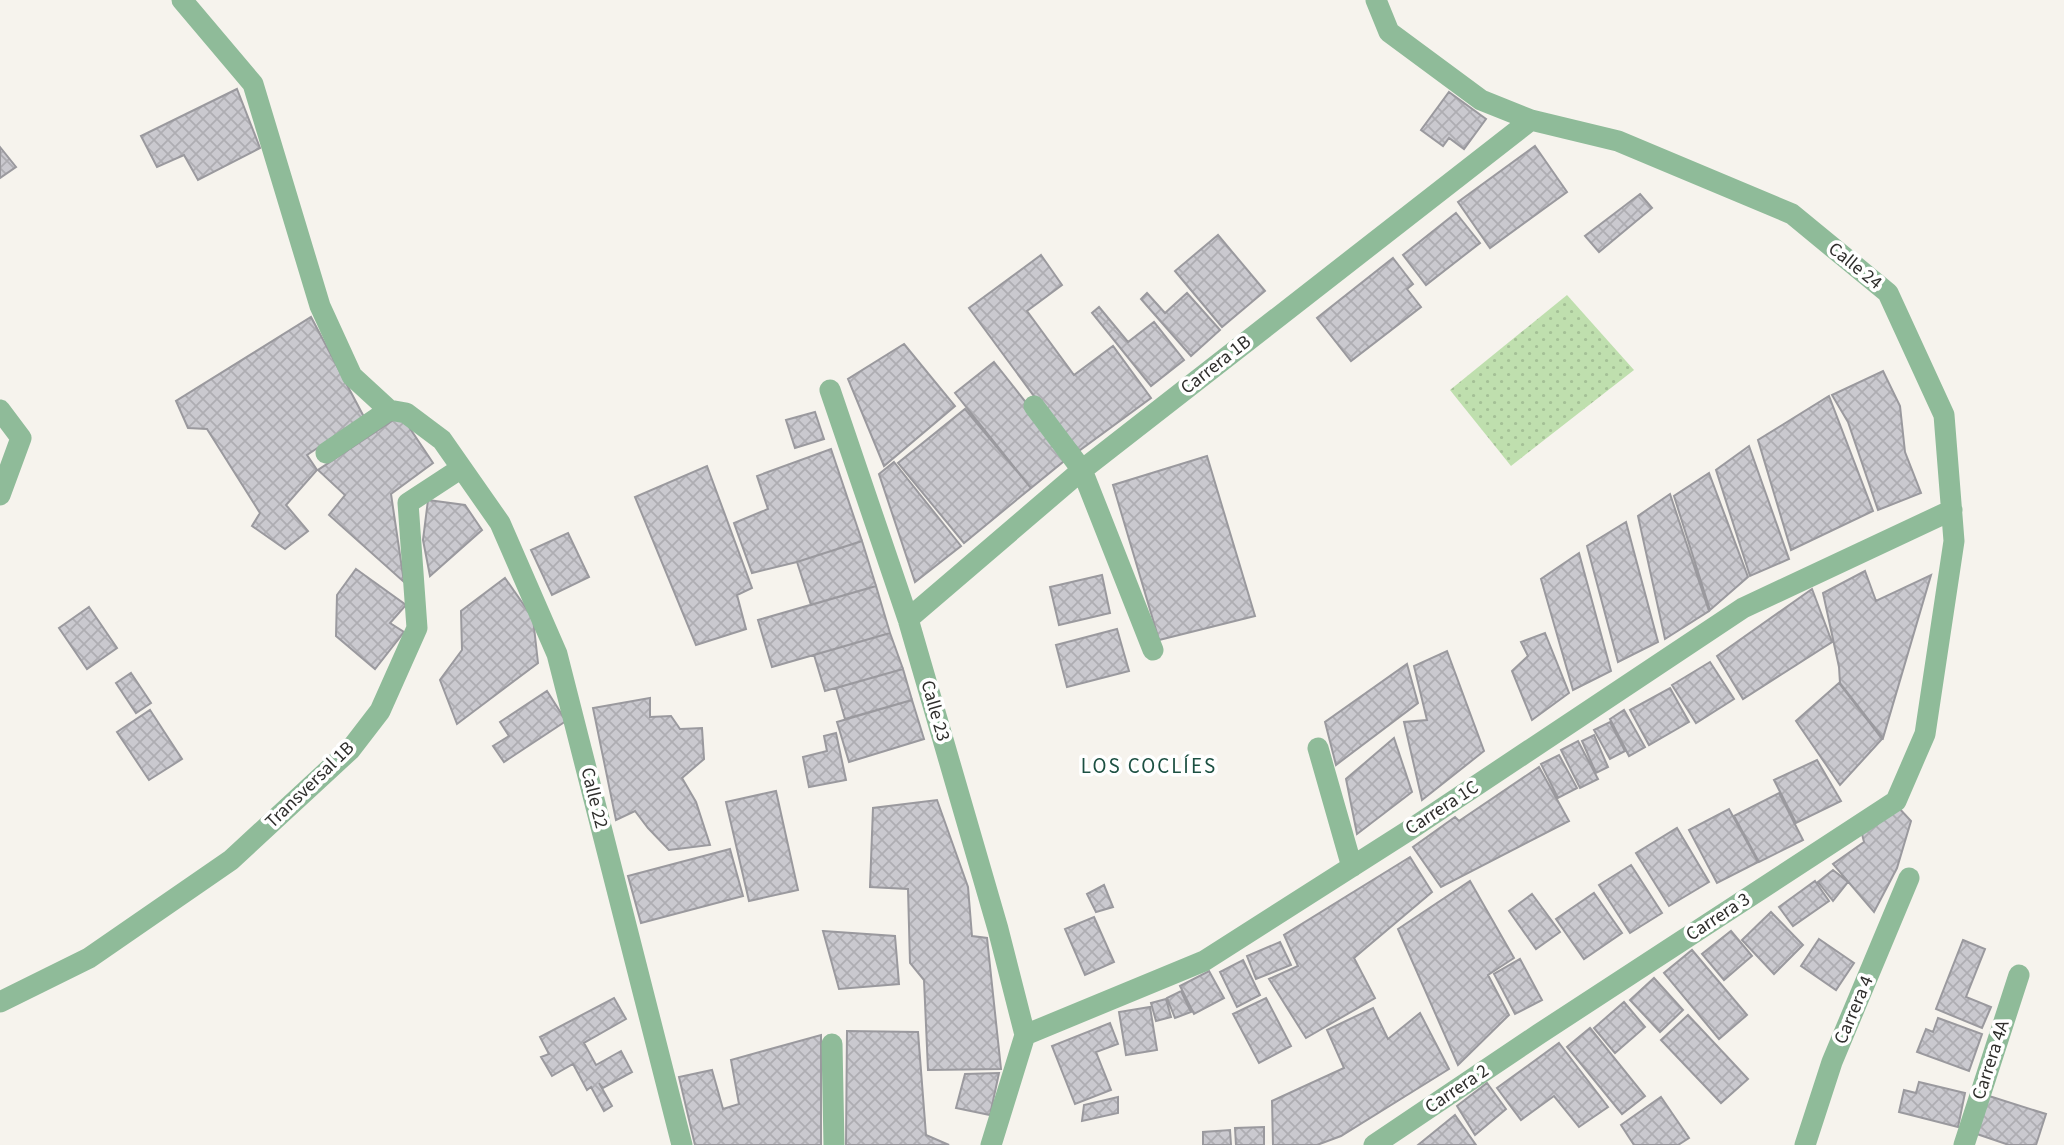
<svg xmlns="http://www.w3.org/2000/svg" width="2064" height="1145" viewBox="0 0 2064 1145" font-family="'Source Sans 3',sans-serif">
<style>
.park{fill:url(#park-dots)}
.building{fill:url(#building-cross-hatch);stroke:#9a999e;stroke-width:2}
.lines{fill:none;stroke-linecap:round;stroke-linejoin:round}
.minor{stroke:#8fbb99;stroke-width:21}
.labels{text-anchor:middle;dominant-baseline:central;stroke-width:7;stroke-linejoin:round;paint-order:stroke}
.street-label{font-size:19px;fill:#2f2e2c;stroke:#fff}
.neighbourhood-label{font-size:21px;letter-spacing:2px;fill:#1c5042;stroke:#fff}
</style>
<defs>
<pattern id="park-dots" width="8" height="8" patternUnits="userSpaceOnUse" patternTransform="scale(1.75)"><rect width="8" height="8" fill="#bfdfae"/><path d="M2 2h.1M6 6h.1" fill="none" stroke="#a4c096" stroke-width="1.8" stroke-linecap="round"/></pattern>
<pattern id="building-cross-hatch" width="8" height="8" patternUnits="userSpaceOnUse" patternTransform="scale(1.75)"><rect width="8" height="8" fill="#cac9cf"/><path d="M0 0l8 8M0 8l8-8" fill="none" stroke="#aeadb2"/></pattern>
</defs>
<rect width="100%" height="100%" fill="#f6f3ed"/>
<path class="park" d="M1567,295L1634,370L1511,466L1450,390Z"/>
<path class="building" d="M237,89L260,148L198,180L184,155L157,167L141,136Z
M1449,92L1486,119L1464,149L1449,138L1443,146L1421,130Z
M1535,146L1567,192L1490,248L1458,202Z
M0,147L16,167L0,178Z
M1640,194L1652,208L1599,252L1585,236Z
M1456,213L1480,243L1426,285L1403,255Z
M1218,235L1265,291L1222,327L1175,271Z
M1041,255L1062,285L1027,311L1074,375L1113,346L1151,398L1076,453L969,308Z
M1393,258L1413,284L1407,289L1421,307L1351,361L1317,318Z
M1147,293L1165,313L1187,293L1220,330L1191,356L1141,299Z
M1099,307L1128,342L1154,322L1184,360L1151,386L1092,313Z
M311,317L364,417L307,455L317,470L286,505L308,531L285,549L252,526L260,513L207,429L188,428L176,401Z
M904,344L955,406L884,466L848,379Z
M994,362L1069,457L1031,488L955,393Z
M1883,371L1900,406L1905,452L1921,493L1878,510L1848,422L1832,395Z
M1829,396L1873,511L1791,550L1758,440Z
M965,409L1031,488L964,543L898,463Z
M815,412L824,439L795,448L786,420Z
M401,415L433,463L391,494L404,582L329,515L345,495L318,470Z
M1749,446L1789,559L1750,576L1716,470Z
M831,449L862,541L797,562L752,573L734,523L768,509L757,476Z
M1207,456L1255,616L1159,640L1113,485Z
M894,462L961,546L915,582L879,474Z
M707,466L752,588L737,595L746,629L696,645L635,497Z
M1709,473L1748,577L1710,610L1674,496Z
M1670,494L1709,611L1665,639L1638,516Z
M428,500L465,505L482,530L430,576L423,540Z
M1626,522L1658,642L1618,662L1587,546Z
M568,533L589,577L552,595L531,550Z
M862,541L876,586L811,605L797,562Z
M1579,553L1611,671L1573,690L1541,579Z
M356,569L406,605L390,623L404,632L375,669L336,636L337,595Z
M1865,571L1876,601L1931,575L1883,738L1840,683L1839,667L1823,593Z
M1102,575L1110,613L1059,625L1050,587Z
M505,578L533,618L538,663L457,724L440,680L462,650L461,611Z
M876,586L890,633L772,667L758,620Z
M1812,589L1832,642L1743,699L1717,656Z
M89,607L117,648L87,669L59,628Z
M1117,629L1129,671L1067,687L1056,645Z
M890,633L903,669L825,691L814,655Z
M1545,633L1569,693L1532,720L1512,671L1528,656L1521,642Z
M1447,651L1484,751L1422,800L1404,722L1427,720L1414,666Z
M1710,662L1734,699L1696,723L1672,685Z
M1407,664L1418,703L1336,765L1325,722Z
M903,669L912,700L845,719L836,688Z
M131,673L151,703L136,713L116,683Z
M1839,683L1882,739L1840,785L1796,721Z
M1670,688L1689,722L1649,745L1630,710Z
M547,691L566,721L504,762L493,746L509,736L500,722Z
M650,698V717L671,716L680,729L702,728L704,759L682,778L696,802L710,845L669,850L648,828L635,811L616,820L593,708Z
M912,700L924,739L849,762L837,722Z
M150,710L182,759L149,780L117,732Z
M1624,710L1645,747L1629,756L1610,719Z
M1610,722L1625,751L1610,759L1594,730Z
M836,733L846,780L809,787L803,757L827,751L824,736Z
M1594,735L1608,767L1596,773L1582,741Z
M1394,738L1412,792L1357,834L1346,779Z
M1578,741L1598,779L1580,788L1561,750Z
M1559,755L1577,788L1558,798L1541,764Z
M1817,760L1841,801L1796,823L1774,780Z
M1539,767L1569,821L1441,887L1413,847L1455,817L1459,821Z
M776,791L798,890L749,901L726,802Z
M1779,793L1803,840L1759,862L1734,816Z
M937,800L968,887L972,936L987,938L1001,1069L928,1070L924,980L910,963L908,889L870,887L873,808Z
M1897,806L1911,821L1897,868L1874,912L1833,864L1864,842L1862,834Z
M1729,809L1758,862L1717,883L1689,830Z
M1677,828L1709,882L1669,906L1636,853Z
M730,849L743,896L641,923L628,876Z
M1410,857L1432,892L1354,958L1375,998L1306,1038L1269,979L1298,966L1284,935Z
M1631,865L1662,913L1630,933L1599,885Z
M1833,870L1848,882L1833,901L1818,882Z
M1470,881L1514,958L1488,975L1509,1015L1458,1065L1398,929Z
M1815,881L1829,901L1793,926L1779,907Z
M1104,885L1113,907L1096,912L1087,894Z
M1594,893L1622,933L1584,959L1556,919Z
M1532,894L1560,932L1536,949L1509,911Z
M1771,912L1803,945L1774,974L1742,940Z
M1094,917L1114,962L1085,975L1065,929Z
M823,931L895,936L899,984L839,989Z
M1731,931L1752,956L1724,980L1702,954Z
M1819,939L1854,963L1836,990L1801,966Z
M1963,940L1985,949L1966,997L1991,1007L1982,1028L1936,1009Z
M1280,942L1291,965L1256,979L1247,956Z
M1692,950L1747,1015L1719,1039L1664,973Z
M1520,959L1542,1000L1515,1014L1494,974Z
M1243,960L1260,995L1237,1007L1220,972Z
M1209,971L1224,998L1194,1014L1180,986Z
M1654,978L1683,1010L1660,1032L1630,1000Z
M1181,991L1191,1012L1175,1018L1167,998Z
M614,998L626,1019L584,1043L596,1065L621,1051L632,1072L603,1088L599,1083L612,1106L604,1111L591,1087L587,1090L573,1064L552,1076L541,1057L549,1054L540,1037Z
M1266,998L1291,1046L1259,1063L1233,1014Z
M1166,999L1171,1017L1156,1021L1151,1003Z
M1624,1002L1645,1027L1615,1053L1594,1028Z
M1150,1007L1157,1050L1126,1055L1119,1012Z
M1373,1008L1388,1039L1420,1013L1449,1069L1341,1136L1317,1145H1273L1272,1101L1344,1068L1327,1030Z
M1688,1015L1748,1079L1721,1103L1661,1040Z
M1938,1018L1982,1034L1969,1071L1917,1052L1926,1029L1933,1032Z
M1110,1023L1118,1044L1096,1052L1111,1090L1075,1104L1052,1046Z
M1590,1028L1645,1096L1622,1114L1567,1047Z
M847,1031L918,1032L926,1135L949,1145H846Z
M821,1035V1145H695L679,1077L712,1070L723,1109L739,1104L731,1060Z
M1559,1043L1608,1107L1579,1127L1554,1096L1521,1120L1497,1088Z
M999,1073L990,1115L956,1108L965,1074Z
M1919,1082L1965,1093L1958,1127L1899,1112L1904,1090L1916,1093Z
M1487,1083L1506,1109L1475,1135L1457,1106Z
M1989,1096L2046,1114L2036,1145H2009L1977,1134Z
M1118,1097V1113L1082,1121L1084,1105Z
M1661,1097L1689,1138L1678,1145H1634L1621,1125Z
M1455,1115L1476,1145H1418Z
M1264,1127V1145H1236L1235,1128Z
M1230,1130L1231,1145H1203V1132Z"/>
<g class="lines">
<path class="minor" d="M182,0L253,84L320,306L352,376L389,410L406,413L442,440L500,523L557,654L682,1145
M830,390L908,619L998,929L1025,1035
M1034,406L1082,470L1153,650
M0,410L21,438L0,495
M326,453L389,410
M908,619L1082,470L1531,120
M1318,748L1352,867
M0,1002L89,958L231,860L350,750L380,711L417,628L408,503L460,469
M1025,1035L1204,961L1411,829L1743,608L1952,510
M832,1044L834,1145
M991,1145L1025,1035
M1374,1145L1539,1034L1896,801L1925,734L1954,541L1944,415L1888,293L1792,214L1618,141L1531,120L1481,100L1389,32L1376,0
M1805,1145L1832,1062L1909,878
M1964,1145L2019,975"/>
</g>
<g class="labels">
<g class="street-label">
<text transform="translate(1855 266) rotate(39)">Calle 24</text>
<text transform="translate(1216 365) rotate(-38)">Carrera 1B</text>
<text transform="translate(935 711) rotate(74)">Calle 23</text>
<text transform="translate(310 785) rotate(-44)">Transversal 1B</text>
<text transform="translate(594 798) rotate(76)">Calle 22</text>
<text transform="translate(1442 808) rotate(-33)">Carrera 1C</text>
<text transform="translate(1718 917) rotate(-33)">Carrera 3</text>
<text transform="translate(1854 1010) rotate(-67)">Carrera 4</text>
<text transform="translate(1991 1060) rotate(-72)">Carrera 4A</text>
<text transform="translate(1457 1089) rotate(-34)">Carrera 2</text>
</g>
<g class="neighbourhood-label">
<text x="1149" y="766">LOS COCLÍES</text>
</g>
</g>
</svg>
